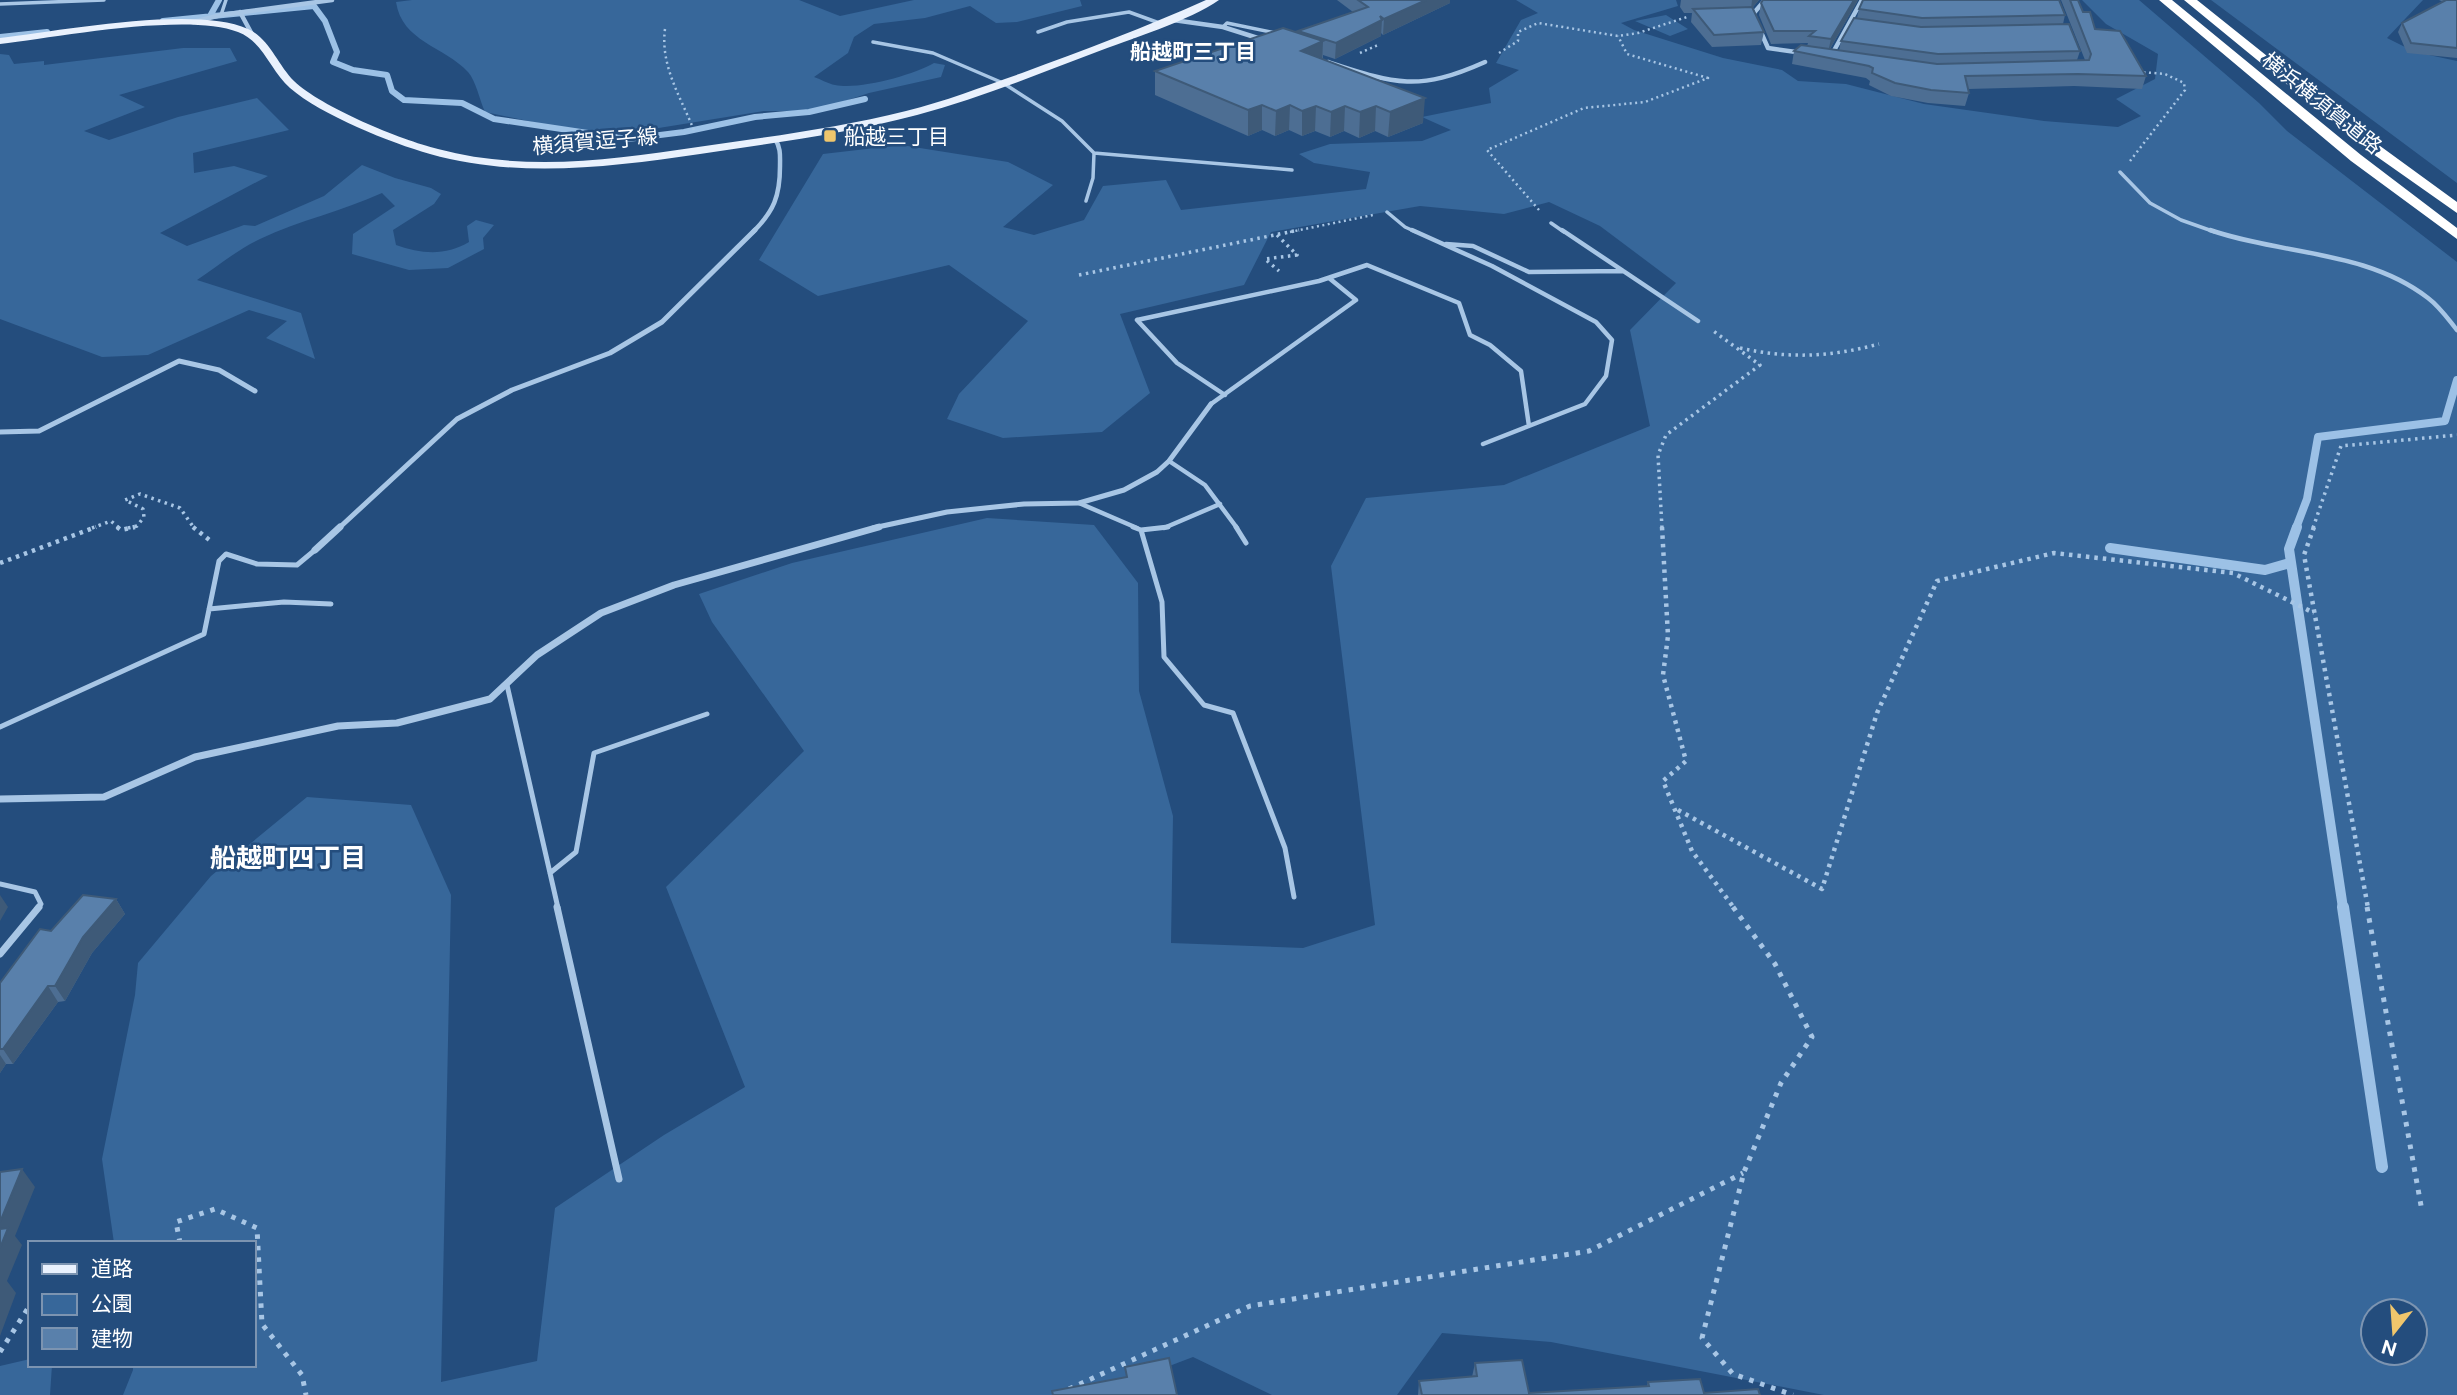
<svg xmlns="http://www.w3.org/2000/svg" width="2457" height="1395" viewBox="0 0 2457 1395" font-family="'Public Sans','Noto Sans JP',sans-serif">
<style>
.green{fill:#37679a;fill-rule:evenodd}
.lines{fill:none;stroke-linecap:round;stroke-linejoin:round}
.stream-far3{stroke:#9cc1e6;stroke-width:6}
.stream-far2{stroke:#9cc1e6;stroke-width:8}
.stream-far1{stroke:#9cc1e6;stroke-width:10}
.stream{stroke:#9cc1e6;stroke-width:12}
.path-far3{stroke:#a8c6e5;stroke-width:2.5;stroke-dasharray:2 3.5;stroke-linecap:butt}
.path-far2{stroke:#a8c6e5;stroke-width:3.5;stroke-dasharray:2.5 4.5;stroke-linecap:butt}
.path-far1{stroke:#a8c6e5;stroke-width:4.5;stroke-dasharray:3.5 5;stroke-linecap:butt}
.path{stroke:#a8c6e5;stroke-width:5;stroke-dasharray:4.5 7;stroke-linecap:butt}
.service-far3{stroke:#a8c6e5;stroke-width:3.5}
.service-far2{stroke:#a8c6e5;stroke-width:4.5}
.service-far1{stroke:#a8c6e5;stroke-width:5}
.service{stroke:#a8c6e5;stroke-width:7}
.minor-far2{stroke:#a8c6e5;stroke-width:4.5}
.minor-far1{stroke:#a8c6e5;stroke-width:5}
.minor{stroke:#a8c6e5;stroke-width:7}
.primary{fill:#e9f1fd;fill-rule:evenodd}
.motorway{fill:#fff;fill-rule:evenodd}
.wall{fill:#4d6e93}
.shaded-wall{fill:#3e5a78}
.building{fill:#5980ab;stroke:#3e5a78;stroke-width:2}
.poi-dot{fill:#f0c66c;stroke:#244d7d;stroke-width:2.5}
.labels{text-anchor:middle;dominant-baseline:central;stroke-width:5;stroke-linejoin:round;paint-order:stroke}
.far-neighbourhood-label{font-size:21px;font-weight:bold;fill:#fff;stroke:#244d7d}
.far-street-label{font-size:21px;fill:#fff;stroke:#244d7d}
.far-poi-label{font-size:21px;fill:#fff;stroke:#244d7d;text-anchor:start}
.neighbourhood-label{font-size:26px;font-weight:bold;fill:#fff;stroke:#244d7d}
</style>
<rect width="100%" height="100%" fill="#244d7d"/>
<path class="green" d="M412,0H799L840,16L914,0H1080L1082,6L1017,22L996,23L970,6L925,18L874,24L854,37L848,53L814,77C821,79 828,84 835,85C860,90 913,75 934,63L945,65L941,77L869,93L815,111H764L603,137L485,112C480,101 476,81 468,72C444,46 402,42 396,2Z
M1516,0H1676L1678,6L1621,23L1634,30L1723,58L1782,70L1798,81L1846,84L1924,104L2044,121L2118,127L2141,116L2116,99L2155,79L2158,54L2106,24L2082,0H2139L2259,103L2287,131L2457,262V1395H1824L1551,1342L1442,1333L1397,1395H1272L1193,1357L1093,1395H123L133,1370V1365H254V1243H114L102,1159L135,995L138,963L211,876L307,797L411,805L451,895L441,1382L537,1361L555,1208L664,1135L745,1087L666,887L804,751L712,622L699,594L792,563L987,518L1094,525L1138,583L1139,691L1173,816L1171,943L1303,948L1375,925L1331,566L1366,498L1504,485L1650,426L1630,330L1676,283L1600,226L1549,202L1504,214L1420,206L1271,232L1244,285L1120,314L1150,393L1102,432L1003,438L947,419L959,394L1028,321L949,265L818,296L759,260L823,154L901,145L1008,162L1053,185L1003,227L1034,235L1084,220L1103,186L1166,180L1181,210L1366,189L1370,172L1314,163L1299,154L1330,144L1422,141L1451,130L1422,117L1491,103L1489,88L1519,70L1496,63L1521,20L1538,13ZM2373,1311H2415V1353H2373Z
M2211,0H2423L2387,38L2415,52L2457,61V183Z
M1666,15L1688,29L1670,36L1635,21Z
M183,48H230L237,61L119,95L145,107L84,131L109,140L178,117L257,98L289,130L193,153L194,173L234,166L268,176L160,233L187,246L244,225L255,226L324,196L362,165L395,178L431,188L441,194L434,204L393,230L396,245C421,254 446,256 469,242L467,226L476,220L494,225L483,238L484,249L448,268L409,270L352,254L353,234L395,206L382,193C343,211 300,220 260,239C238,249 217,267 197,280L301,313L315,359L266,338L287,321L249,310L148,355L102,357L0,319V54L9,55L14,64L44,61V65Z
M30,1359V1365H52L50,1395H0V1366Z"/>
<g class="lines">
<path class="stream-far3" d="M210,16L219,0
M163,21L314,6L325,21L337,52L333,62L353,70L387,75L392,91L404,100L462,103L494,119L628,139L684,132L755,117L809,112L865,99
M0,37L47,32"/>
<path class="stream-far2" d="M2296,528L2307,499L2318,437L2445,421L2457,380"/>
<path class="stream-far1" d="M2297,527L2289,549L2343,908
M2110,548L2265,570L2290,563"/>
<path class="stream" d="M2343,907L2382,1167"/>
<path class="path-far3" d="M665,29C660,67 682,99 695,133
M1360,53L1378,45
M1499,53L1518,41V32L1538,23L1618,36L1638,33L1687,17
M2130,161L2185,90L2184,83L2165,74L2141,72
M1539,210L1487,150L1584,108L1645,102L1708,78L1627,54L1618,36
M1290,232L1373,215"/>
<path class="path-far2" d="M1277,235L1297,255L1265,259L1279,271
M1079,275L1299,230
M1740,348C1788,359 1831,357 1879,344
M92,528L111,521L119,528
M128,528L137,526L144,517L143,509L125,500L140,494L180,508L194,528
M1662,528L1658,455L1666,435L1760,365L1712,330
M2313,528L2341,446L2457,435"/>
<path class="path-far1" d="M117,527L121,530L135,527
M193,527L212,542
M1662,527L1668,636L1663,675L1686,761L1663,781L1692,851L1734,908
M2314,527L2304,555L2368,908
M0,563L96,527
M1678,810L1822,889L1877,713L1937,581L2054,553L2233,573L2314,613"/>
<path class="path" d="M1733,907L1775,964L1812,1037L1781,1083L1744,1172L1702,1338L1733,1374L1793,1395
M2367,907L2422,1211
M180,1243L176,1222L215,1209L257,1228L262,1324L302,1375L306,1395
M0,1352L30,1305
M1069,1389L1250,1306L1589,1251L1743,1173"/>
<path class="service-far3" d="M0,4L104,0
M221,15L226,0
M1223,27L1227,23L1276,33
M1038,32L1067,22L1129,12L1162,24
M873,42L933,53L1003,83L1062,121L1094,153L1093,178L1086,201
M1094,153L1292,170
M2120,172L2150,203L2181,220L2215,232
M1387,212L1405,227L1416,232
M1551,223L1564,232"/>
<path class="service-far2" d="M1412,230L1492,266L1596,322L1612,340L1606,376L1585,404L1483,444
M1562,230L1698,321
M2210,230C2282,255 2366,250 2428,298C2440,307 2448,319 2457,330
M1446,244L1473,246L1529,272L1623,271
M1137,320L1319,281L1367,265L1459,303L1470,335L1490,345L1521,371L1529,426
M1137,320L1177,363L1225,395
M1211,404L1356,300L1329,278
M1169,461L1205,485L1237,528
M1079,503L1137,528
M1164,528L1220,504"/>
<path class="service-far1" d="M1133,527L1141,530L1162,602L1164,657L1204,705L1233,713L1285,848L1294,897
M1236,527L1246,543
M1141,530L1168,527
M209,609L284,602L331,604
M507,685L558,908
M0,727L204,634L219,561L226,554L257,564L297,565L315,550
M550,873L576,852L594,753L707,714
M0,884L35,892L41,904L37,908"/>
<path class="service" d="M557,907L619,1179
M0,954L39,907"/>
<path class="minor-far2" d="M240,12L254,38
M1755,19L1753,14L1765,0
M1173,20L1223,27L1264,40
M193,22L221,15L332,0
M1760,30L1768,48L1803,53
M1831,56L1862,0
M1328,62C1395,84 1418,92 1485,62
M753,232C774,211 780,196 780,166C780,156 781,148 775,139"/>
<path class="minor-far1" d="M0,432L39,431L179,361L219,370L255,391
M339,528L457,419L512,390L610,353L662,322L755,230
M873,528L947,512L1024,504L1079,503L1124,490L1157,472L1169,461L1211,404"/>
<path class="minor" d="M315,550L340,527
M0,799L104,797L195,757L338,726L397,723L490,699L537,655L601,613L674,585L879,527"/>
<path class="primary" d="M1206,0H1219C1191,20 1128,40 1094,53C1036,75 977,99 917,115C846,134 772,143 700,154C610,167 519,179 430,154C391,143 321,115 290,88C271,72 263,41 238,32C188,12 57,37 0,44V38C60,31 195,5 248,29C269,38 278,65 294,81C321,107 401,140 438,149C524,172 612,160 698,147C768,137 838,128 906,111C946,101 984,86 1022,73C1084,50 1146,27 1206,0Z"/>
<path class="motorway" d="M2159,0H2172L2361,155L2457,228V239L2351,161Z
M2184,0H2197L2376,143L2457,202V213L2366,149Z"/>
</g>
<path class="wall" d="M1337,0H1450V3L1383,35L1381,33V36L1335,59L1323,55V59L1423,123L1388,137L1375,131L1359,138L1344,131L1330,137L1315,131L1302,136L1289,130L1275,136L1262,130L1248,136L1155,95V71L1298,33V31L1353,12Z
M1681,0H1759L1753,7L1764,32L1761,45L1712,47L1691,22L1692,13H1684L1680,7Z
M1763,0H1858L1830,49L1839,50L1841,41L1857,18L1859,9L2065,15L2063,24L2080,51L2077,60H2085L2061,0H2078L2083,12L2095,29L2146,76L2142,89L2074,86L1968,89L1969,93L1965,106L1928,103L1891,96L1869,85L1870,81L1866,78L1792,64L1794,51L1807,46L1808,43L1771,44L1759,15L1761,3Z
M2439,0H2457V58L2407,53L2398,32L2402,23L2443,2Z
M116,899L125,914L92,953L65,1001L58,1002L13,1064H6L0,1073V983L51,931Z
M1475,1363L1529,1393L1647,1386L1648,1382L1704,1393L1760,1395H1418L1419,1381L1472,1377Z"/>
<path class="shaded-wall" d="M1426,0H1450V3L1383,35L1384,19Z
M1752,0H1759L1751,9Z
M1854,0H1858L1828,52L1831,39Z
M1382,20L1381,36L1335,59L1336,43Z
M1323,41L1322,65L1301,51Z
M1425,98L1423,123L1388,137L1390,112Z
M1262,105V130L1248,136V110Z
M1290,105L1289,130L1275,136L1276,111Z
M1316,106L1315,131L1302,136V111Z
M1345,106L1344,131L1330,137L1331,112Z
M1376,106L1375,131L1359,138L1360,112Z
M0,895L8,907L0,921Z
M116,899L125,914L92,953L65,1001L55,986L83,937Z
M48,986L58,1002L13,1064L3,1049Z
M0,1055L6,1064L0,1073Z
M22,1169L35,1187L15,1236L22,1245L7,1281L16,1293L0,1336V1222Z"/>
<path class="building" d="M1358,0H1426L1384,19L1380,16L1382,20L1336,43L1298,31L1368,7Z
M1763,0H1854L1831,39L1809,36L1815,31H1774L1761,3Z
M1863,0H2059L2065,15L1922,18L1859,9Z
M2070,0H2078L2083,12H2090L2095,29L2120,31L2146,76L2078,74L1965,76L1969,93L1931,90L1895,83L1872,73L1873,68L1869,66L1794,51L1801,45L1937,64L2089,60L2091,54Z
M2446,0H2457V48L2411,43L2402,23Z
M1752,7L1764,32L1714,35L1693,9Z
M1854,18L1921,27L2069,24L2080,51L1938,54L1841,41Z
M1283,28L1323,41L1301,51L1425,98L1390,112L1376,106L1360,112L1345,106L1331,112L1316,106L1302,111L1290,105L1276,111L1262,105L1248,110L1155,71Z
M83,895L116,899L83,937L55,986H48L3,1049H0V983L40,929L51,931Z
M22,1169L0,1222V1172Z
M8,1228L0,1248V1229Z
M1169,1358L1177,1395H1053L1052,1391L1127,1377L1125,1367Z
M1522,1360L1529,1393L1649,1386L1648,1382L1700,1379L1704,1393L1758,1389L1760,1395H1422L1419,1381L1477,1376L1475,1363Z"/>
<rect class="poi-dot" x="823" y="129" width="14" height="14" rx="3.5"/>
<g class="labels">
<g class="far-neighbourhood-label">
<text x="1193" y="51">船越町三丁目</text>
</g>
<g class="far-street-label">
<text transform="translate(2322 103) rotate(39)">横浜横須賀道路</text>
<text transform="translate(595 141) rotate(-5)">横須賀逗子線</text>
</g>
<g class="far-poi-label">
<text x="844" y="136">船越三丁目</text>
</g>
<g class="neighbourhood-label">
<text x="288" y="857">船越町四丁目</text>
</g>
</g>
<rect x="28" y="1241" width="228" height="126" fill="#244d7d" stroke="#7c94b1" stroke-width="2"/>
<rect x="42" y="1264" width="35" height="10" fill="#e9f1fd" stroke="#7c94b1" stroke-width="2"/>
<text x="91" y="1276" font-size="21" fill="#ffffff">道路</text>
<rect x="42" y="1294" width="35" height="21" fill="#37679a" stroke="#7c94b1" stroke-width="2"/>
<text x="91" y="1311" font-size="21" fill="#ffffff">公園</text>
<rect x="42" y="1328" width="35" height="21" fill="#5980ab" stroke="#7c94b1" stroke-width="2"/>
<text x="91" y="1346" font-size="21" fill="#ffffff">建物</text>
<g transform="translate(2394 1332) rotate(197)"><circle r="33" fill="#244d7d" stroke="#7c94b1" stroke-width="2"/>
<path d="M0-5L12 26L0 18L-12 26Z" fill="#f0c66c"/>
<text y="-10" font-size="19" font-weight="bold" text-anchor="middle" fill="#ffffff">N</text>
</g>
</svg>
